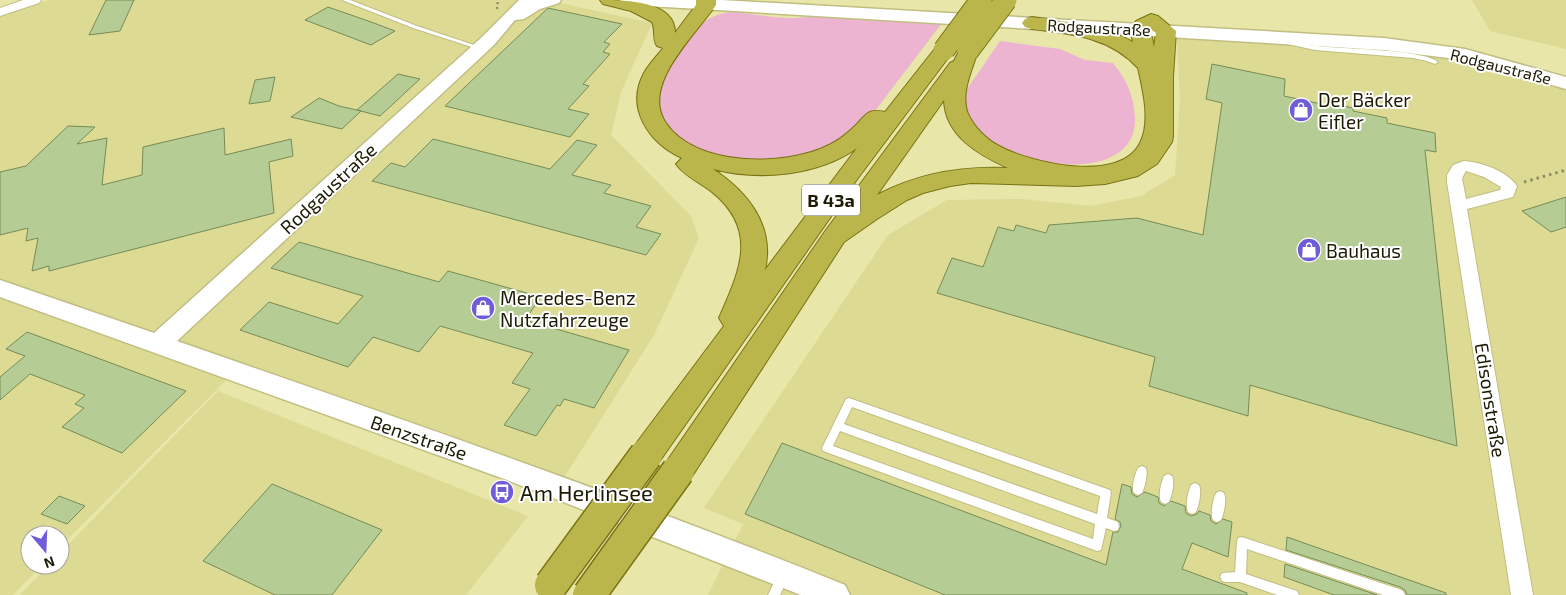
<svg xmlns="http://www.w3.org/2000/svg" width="1566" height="595" viewBox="0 0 1566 595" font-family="'Exo 2',sans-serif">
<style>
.built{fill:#ddda94}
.green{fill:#edb4d2}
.building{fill:#b5cc94;stroke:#768c56}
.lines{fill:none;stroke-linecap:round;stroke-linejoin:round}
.service-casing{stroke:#c0be81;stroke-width:2}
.minor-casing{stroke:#c0be81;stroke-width:2}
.tertiary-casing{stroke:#c0be81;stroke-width:3}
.secondary-casing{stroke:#c0be81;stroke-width:3}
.trunk-casing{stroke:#787314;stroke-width:2}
.path-far1{stroke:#908f61;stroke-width:2.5;stroke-dasharray:2 3;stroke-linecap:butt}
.path{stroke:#908f61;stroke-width:3;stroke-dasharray:2.5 4;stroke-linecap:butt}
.service{fill:#fff;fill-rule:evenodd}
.minor{fill:#fff;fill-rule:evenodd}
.tertiary{fill:#fff;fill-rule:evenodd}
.secondary{fill:#fff;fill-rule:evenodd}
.trunk{fill:#bbb64b;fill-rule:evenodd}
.trunk-bridge-far1-casing{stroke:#787314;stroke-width:23;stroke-linecap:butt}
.trunk-bridge-casing{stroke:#787314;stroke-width:35;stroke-linecap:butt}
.trunk-bridge-far1{stroke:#bbb64b;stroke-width:21}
.trunk-bridge{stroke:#bbb64b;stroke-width:32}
.labels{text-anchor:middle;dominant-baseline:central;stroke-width:4;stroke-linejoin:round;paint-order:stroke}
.far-street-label{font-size:16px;fill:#1b1a02;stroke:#fff}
.shield{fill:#fff;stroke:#5f5f4e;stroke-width:1}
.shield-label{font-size:18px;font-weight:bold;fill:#1b1a02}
.poi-label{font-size:19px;fill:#1b1a02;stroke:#fff;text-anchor:start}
.street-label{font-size:19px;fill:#1b1a02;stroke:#fff}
.near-poi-label{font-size:22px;fill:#1b1a02;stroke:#fff;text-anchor:start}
</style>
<rect width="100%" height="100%" fill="#e8e6a8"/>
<path class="built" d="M49,0H556L564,4L652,23L621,92L611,135L691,216L699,238L654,335L565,476L242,364L60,547V535H30V565H42L13,595H0V16Z
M1472,0H1566V49L1490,31Z
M1177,39L1348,46L1466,61L1566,90V595H708L743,524L704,508L888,235L947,200L1021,199L1091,206L1141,196L1175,175L1180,99Z
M218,391L528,516L466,595H20L49,565H60V553Z"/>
<path class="green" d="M730,12C756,13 784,22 811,16L942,23L859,132L827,152L765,164L697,152L658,123V74C678,50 697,15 730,12Z
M1000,41L1060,49L1085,60L1113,63C1127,80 1134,96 1135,118C1138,201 948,161 967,89Z"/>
<path class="building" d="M106,0H134L120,31L89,35Z
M328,7L374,23L395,31L371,45L305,20Z
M548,8L622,24L604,42L610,44L603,52L610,54L583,84L589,86L568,109L589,114L570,137L445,106Z
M1212,64L1285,79L1284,96L1326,105V102L1353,108V111L1387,118V123L1435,133L1436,152L1425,150L1457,446L1250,385L1248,416L1149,386L1155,357L937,293L952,258L983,267L998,227L1014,231L1016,225L1046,233L1049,225L1137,218L1203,235L1222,103L1206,99Z
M398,74L420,79L380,116L357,110Z
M275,77L270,101L249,104L255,80Z
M319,98L339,106L361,111L342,129L291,117Z
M68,126L95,127L77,144L107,138L102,185L142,175L143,147L224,128L225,155L291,139L293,156L269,162L274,213L49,271V266L32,271L38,238L26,241L28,228L0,235V172L26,166Z
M433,139L550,169L577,140L597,145L572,175L611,185L604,193L651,206L636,227L661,234L646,255L372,181L391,163L405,167Z
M1566,197V227L1551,232L1522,211Z
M299,242L439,282L448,271L541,297L525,320L629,350L594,408L564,399L560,406L557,405L536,436L504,425L530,389L512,383L533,353L440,326L419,352L373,337L348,367L240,330L269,302L338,324L363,296L271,268Z
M27,332L84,353L186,391L122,453L62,427L84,408L75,404L85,395L30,374L0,400V377L25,356L6,349Z
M782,443L1106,565L1113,532H1118L1121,526L1120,522L1115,519L1122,484L1131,487L1132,494L1137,497L1145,492L1158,497L1159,503L1164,506L1171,501L1185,506L1186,513L1191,516L1197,514L1199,511L1210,515L1211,521L1216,524L1223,519L1232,522L1228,557L1192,543L1182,569L1247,593V595H945L745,514Z
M272,484L382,530L332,595H275L203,561Z
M59,496L85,506L67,524L41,514Z
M1287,537L1446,593V595H1407L1405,590L1400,587L1286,550Z
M1285,564L1377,595H1334L1284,577Z"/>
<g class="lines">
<g class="service-casing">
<path id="service" d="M342,0H350L417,26L483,48L482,49H478L413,28Z
M1285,40C1295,42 1305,45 1316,46C1340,49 1423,49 1438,62L1435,64L1427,61L1413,58L1315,50L1283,43V41Z
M849,398L1110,490L1111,493L1107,518L1118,522L1119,526L1118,530L1114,531L1106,528L1101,550L1097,551L823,451L822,448L846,399ZM852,407L1100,496L1097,514L844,424ZM840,431L1095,524L1093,539L833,446Z
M1142,466L1146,468C1148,474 1145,487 1142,493L1138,495L1134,493C1131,487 1135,474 1138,468Z
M1168,474L1172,476C1175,483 1172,495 1169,502L1165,504L1161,502C1158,495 1161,483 1164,476Z
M1195,483L1199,485C1202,492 1199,505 1196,512L1192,514L1188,512C1185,505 1188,492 1191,485Z
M1220,491L1224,493C1227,500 1224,513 1221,520L1217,522L1213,520C1210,513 1213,500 1216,493Z
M1242,537L1399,589L1403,591L1405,595H1383L1247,549L1246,574L1297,591L1299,595H1277L1240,582H1226L1222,581L1220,577L1222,573L1235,572L1237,542L1238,538Z
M783,571L787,572L789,576L780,595H768L779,572Z"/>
</g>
<g class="minor-casing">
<path id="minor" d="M23,0H41L39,3L0,16V8Z
M1464,161C1481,162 1507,171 1517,186L1513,197L1467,209L1533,595H1511L1447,182V175L1453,165ZM1466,171L1484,177L1501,187L1500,190L1466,199L1462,178Z"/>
</g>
<g class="tertiary-casing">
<path id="tertiary" d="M519,0H561L559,3L540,9L524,19L515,20L494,45L177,341C401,419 625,496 845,585L850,595H801L507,480L0,297V280L154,333L482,37Z
M620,0H689L691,3L689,6L683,8L628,5L622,3Z"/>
</g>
<g class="secondary-casing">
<path id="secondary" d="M676,0H721L1384,38L1465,49L1566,77V89L1464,60L1384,50L683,8L677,7L674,3Z"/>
</g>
<g class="trunk-casing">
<path id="trunk" d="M600,0C622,0 676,0 675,33L696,5V0H716V5C695,35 640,86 666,123C695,167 786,167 829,145C839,140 848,133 856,125C860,121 865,114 870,112C875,110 880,111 885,112L937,46L944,44L951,46L954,50L858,178L657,465L646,469L635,465L630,455L635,445L724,326L719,318C739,272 760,231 712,192C701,183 684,176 676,164L682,158C649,143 625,108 644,73C649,64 657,56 663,48L657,46C652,39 656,31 652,22L631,11L603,4ZM857,148L765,270C775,226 748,192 713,169C759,181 818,176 857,148Z
M1151,14L1158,16L1176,31L1173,77V136L1172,142L1157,164L1138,176L1105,184L1076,186L971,183L950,186L923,193L907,200L877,219L844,242L689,481L678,485L667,481L662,471L667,461L826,230L950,63L954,61L961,47L968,45L975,47L978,51C972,70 960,94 968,114C974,127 986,139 999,146C1030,163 1120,184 1140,143C1151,122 1143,90 1138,68C1110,37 1072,34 1032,29L1025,27L1022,23L1025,19L1032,17C1066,22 1102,24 1133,42L1130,29L1136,21ZM1150,29L1156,33L1154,47ZM944,100C945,136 979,155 1008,168C961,166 918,173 877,195Z"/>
</g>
<path class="path-far1" d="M497,9L498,0"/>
<path class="path" d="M1524,182L1566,170"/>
<use href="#service" class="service"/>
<use href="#minor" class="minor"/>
<use href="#tertiary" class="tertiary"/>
<use href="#secondary" class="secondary"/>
<use href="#trunk" class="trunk"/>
<g class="trunk-bridge-far1-casing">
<path id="trunk-bridge-far1" d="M944,50L981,0
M968,51L1006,0"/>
</g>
<g class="trunk-bridge-casing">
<path id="trunk-bridge" d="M551,585L646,455
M589,595L678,471"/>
</g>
<use href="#trunk-bridge-far1" class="trunk-bridge-far1"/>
<use href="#trunk-bridge" class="trunk-bridge"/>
</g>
<defs>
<g id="shop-disc" transform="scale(1.25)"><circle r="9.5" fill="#6f5cd6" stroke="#fff"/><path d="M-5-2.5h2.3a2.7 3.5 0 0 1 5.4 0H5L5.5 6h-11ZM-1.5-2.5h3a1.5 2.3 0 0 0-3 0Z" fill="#fff"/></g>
<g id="bus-disc" transform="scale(1.25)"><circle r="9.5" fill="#6f5cd6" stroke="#fff"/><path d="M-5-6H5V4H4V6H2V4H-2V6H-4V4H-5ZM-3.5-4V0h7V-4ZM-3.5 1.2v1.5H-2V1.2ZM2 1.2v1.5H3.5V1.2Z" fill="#fff"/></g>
</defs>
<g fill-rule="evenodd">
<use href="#shop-disc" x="1301" y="110"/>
<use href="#shop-disc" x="1309" y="250"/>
<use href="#shop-disc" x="483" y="308"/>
<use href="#bus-disc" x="502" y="492"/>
</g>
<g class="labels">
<g class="far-street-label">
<text transform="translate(1099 27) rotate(3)">Rodgaustraße</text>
<text transform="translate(1501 66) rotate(14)">Rodgaustraße</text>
</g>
<rect class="shield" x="802" y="184.5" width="58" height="31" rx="4"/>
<g class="shield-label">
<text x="831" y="200">B 43a</text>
</g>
<g class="poi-label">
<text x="1318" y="99">Der Bäcker<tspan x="1318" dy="22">Eifler</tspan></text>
<text x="1326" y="250">Bauhaus</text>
<text x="500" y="297">Mercedes-Benz<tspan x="500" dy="22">Nutzfahrzeuge</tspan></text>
</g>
<g class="street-label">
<text transform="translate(328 188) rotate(-43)">Rodgaustraße</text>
<text transform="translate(1491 400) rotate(81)">Edisonstraße</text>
<text transform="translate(419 437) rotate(19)">Benzstraße</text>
</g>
<g class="near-poi-label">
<text x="520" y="492">Am Herlinsee</text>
</g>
</g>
<g transform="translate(45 550) rotate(161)"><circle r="24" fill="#ffffff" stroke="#a4a39a"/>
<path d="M0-4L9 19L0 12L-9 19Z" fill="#6f5cd6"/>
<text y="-8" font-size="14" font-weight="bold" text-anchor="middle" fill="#1b1a02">N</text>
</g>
</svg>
